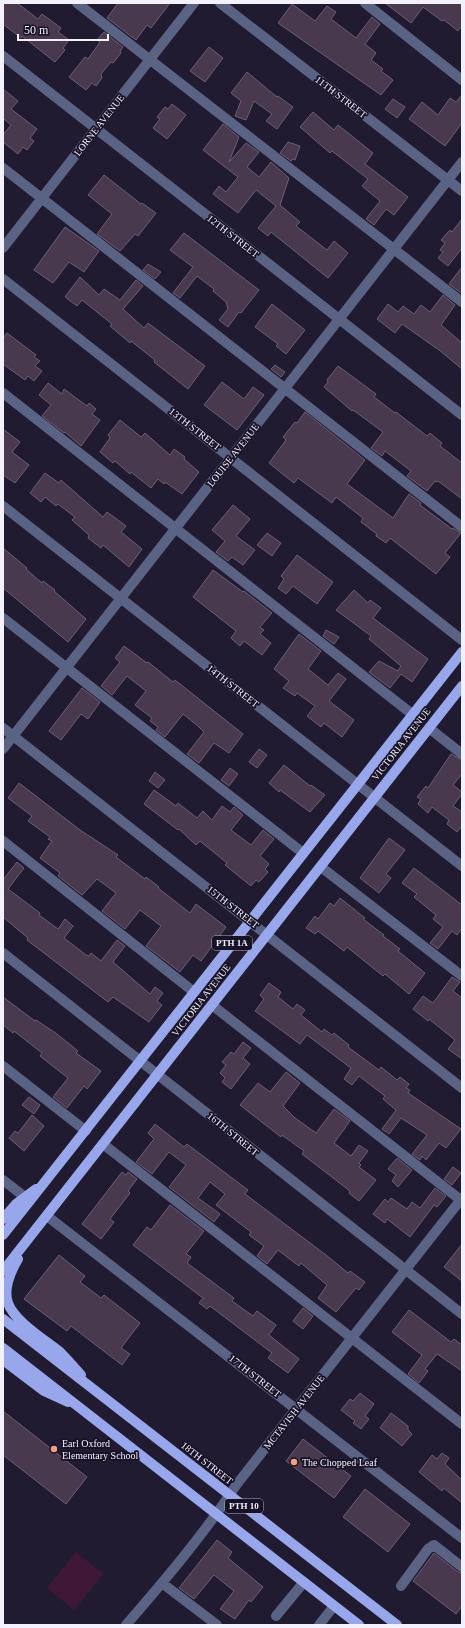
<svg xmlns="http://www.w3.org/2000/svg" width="465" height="1628" viewBox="0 0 465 1628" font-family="'Times New Roman',serif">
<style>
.green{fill:#401837}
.building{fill:#48394f;stroke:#6e5d74}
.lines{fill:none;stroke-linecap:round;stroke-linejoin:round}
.minor{stroke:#5b6384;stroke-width:10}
.major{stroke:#98a7eb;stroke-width:10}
.poi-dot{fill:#f2a081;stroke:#181227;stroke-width:1.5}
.labels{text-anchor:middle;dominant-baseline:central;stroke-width:3.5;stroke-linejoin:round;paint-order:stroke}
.shield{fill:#181227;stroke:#b2aebe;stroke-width:1}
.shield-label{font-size:9px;font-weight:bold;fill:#f4f1fe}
.street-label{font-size:10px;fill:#f4f1fe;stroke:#181227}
.poi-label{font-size:10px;fill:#f4f1fe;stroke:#181227;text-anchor:start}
</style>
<rect width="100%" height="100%" fill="#211b31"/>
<path class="green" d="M76,1552L103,1574L74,1610L47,1588Z"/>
<path class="building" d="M3,3H17L38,19L42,14L61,28L58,32L69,40L63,48L65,50L55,62L22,36L21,38L3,24Z
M118,3H170L151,28L147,25L136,40L107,18Z
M385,3H462V25L458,31L444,20L442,21L423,7L411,23Z
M292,4L315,21L327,6L336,12L331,19L356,38L372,17L380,24L365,44L376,53L371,60L383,69L381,71L393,80L381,95L278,23Z
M104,32L123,47L120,51L121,53L113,63L111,62L101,74L102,78L96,86L92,83L86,90L69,77L85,57L88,59L100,42L97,40Z
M209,47L223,58L205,82L190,71Z
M247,72L277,97L278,96L293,107L277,129L266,121L272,114L254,101L246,120L235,116L241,101L231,93Z
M3,89L18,101L11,109L37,129L30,138L34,141L27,150L23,147L18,154L3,142V135L11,125L4,119L3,120Z
M462,95V123L445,146L409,119L422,102L438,115L450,98L456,102Z
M393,99L405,107L397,118L385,109Z
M172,104L186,115L167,139L153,128L160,119L157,117L165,107L168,109Z
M313,112L334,130L338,125L373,153L365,164L408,197L394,215L386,209L374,225L366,219L380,201L362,186L368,179L332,151L330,153L300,127Z
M223,124L239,137L229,162L246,143L259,152L247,167L259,177L271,162L289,178L280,205L300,222L296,226L327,250L334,241L348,253L328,278L271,232L268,236L258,228L276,206L256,190L238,213L213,194L219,186L226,192L238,177L203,150Z
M288,142L300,146L295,160L293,159L291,161L280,153Z
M104,175L141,204L142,203L156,213L138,236L135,234L120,251L97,234L112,214L88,195Z
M462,219V248L448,266L438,258L443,252L440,250L445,243L441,240L450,230L452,232Z
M65,227L99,251L84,272L69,262L53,283L34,270Z
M184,233L259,290L241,313L239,312L228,327L219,320L228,309L226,302L213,291L214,289L197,276L180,298L173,293L193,267L170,250Z
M148,264L161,272L155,279L143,270Z
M462,267V292L461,293L449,284Z
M80,277L99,295L104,289L120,300L136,280L143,286L123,309L144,328L148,323L205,366L188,389L154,362L155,360L131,341L130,343L110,326L112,324L82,300L77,306L65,297Z
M443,295L455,305L441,325L462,343V369L439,350L402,324L395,333L377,319L388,304L398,312L403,306L414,314L421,305L430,312Z
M272,304L305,330L286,354L276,346L278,344L255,327Z
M7,333L36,355L34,357L40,361L35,366L42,371L34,381L28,376L25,380L3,364V338Z
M275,365L285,372L281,377L271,369Z
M338,366L376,394L374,397L395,413L396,412L427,436L430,433L442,443L440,446L462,463V499L438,481L437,482L435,481L427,491L407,476L411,471L385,451L382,456L371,448L383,432L353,410L352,411L324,387L328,382L327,380Z
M222,382L244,399L253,387L264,395L237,430L204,405Z
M48,383L62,394L64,389L87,406L89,403L96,409L92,414L100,420L81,446L65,432L64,433L42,416L51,405L39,395Z
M305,412L365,460L347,484L393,518L409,494L421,503L420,505L452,529L453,528L461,533L445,553L450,557L436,574L390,538L386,543L376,536L377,534L361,522L363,518L336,497L332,503L298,478L294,483L269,463L286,440L283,437L295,422L297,423Z
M120,420L141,437L145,433L170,455L174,449L185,457L184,459L199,472L182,494L165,482L164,484L158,479L151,488L131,472L130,474L115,461L113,463L100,452L110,438L108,435Z
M3,429L20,442L12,452L29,465L15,483L3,475Z
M45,473L59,483L61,480L103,517L107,512L126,526L121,532L142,549L129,567L103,545L101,548L88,538L89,535L72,520L75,517L58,504L56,506L45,497L41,502L30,493Z
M233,505L250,519L236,536L255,550L243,565L232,557L228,561L216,552L225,541L212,530Z
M267,533L281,543L272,556L257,545Z
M3,548L27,568L26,569L42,583L43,581L55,590L54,591L86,619L68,642L3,588Z
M297,555L333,582L317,604L293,586L286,594L278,588L284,579L281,576Z
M213,570L243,592L244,591L272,613L260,627L264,630L260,634L271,643L262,655L244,641L240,646L231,638L236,631L193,597Z
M354,590L368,603L370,600L381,608L373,618L428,659L412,682L401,674L390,688L369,672L379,661L398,671L401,666L369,639L371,636L336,610Z
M326,630L339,637L334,644L323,636Z
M299,634L321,651L308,669L328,685L338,673L346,679L329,701L354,720L342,737L324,723L321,727L307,716L315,706L297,693L295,696L283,688L289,681L274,669Z
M124,646L147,663L148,662L173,682L175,680L243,734L229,753L214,743L199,763L187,754L204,732L198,726L183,714L165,737L156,730L158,727L150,721L152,718L135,705L146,691L127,676L112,695L101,686L120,662L115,658Z
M82,688L100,702L88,719L81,714L61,740L49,731Z
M259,749L267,755L257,768L249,762Z
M451,754L462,760V774L453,785L462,792V794L453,806L462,812V826L457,832L447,824L449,820L432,807L428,813L418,804L421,799L417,797L426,786L428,788Z
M284,765L310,786L311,785L325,795L310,812L280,790L279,792L269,783Z
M230,768L238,774L229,786L221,780Z
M155,772L165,780L158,788L149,781Z
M19,783L80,830L118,855L116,857L145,879L146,877L159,887L158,888L190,913L196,904L226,927L201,961L193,955L180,972L146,946L161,926L140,910L125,929L102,911L116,893L97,879L82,895L58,876L60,873L40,858L52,841L48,839L50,837L28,821L32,816L8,798Z
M154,790L176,806L178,803L197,818L203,811L212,820L222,806L230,812L234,807L243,815L231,830L251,845L263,830L274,839L260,856L269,864L265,869L268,872L259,882L256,880L251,886L225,865L227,863L200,841L196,845L179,829L178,830L144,804Z
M389,838L405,850L386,874L391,878L379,893L360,878Z
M17,862L24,868L8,889L40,913L39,915L58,929L65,919L73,926L64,938L86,955L89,956L91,953L101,961L117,940L125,946L113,962L150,994L155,987L163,993L157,1001L162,1005L149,1022L113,997L108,1002L27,940L28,938L3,917V880Z
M414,868L462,905V928L457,935L452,931L438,949L430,943L443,927L433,919L436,915L414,897L417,894L402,883Z
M340,898L365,918L363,919L384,935L383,936L400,949L398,951L425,973L409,994L385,974L383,976L347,947L344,951L318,931L315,934L306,928L315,916L318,919L330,903L334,906Z
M452,977L460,982L453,991L462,998V1059L448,1049L455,1040L429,1019L428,1021L413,1009L423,996L433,1003Z
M269,983L281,992L278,997L293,1009L297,1004L305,1010L301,1015L322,1032L324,1029L332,1035L334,1033L349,1045L348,1047L379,1070L381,1067L397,1080L400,1077L409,1084L406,1088L410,1090L408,1093L461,1129L446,1148L439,1143L426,1160L422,1156L420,1160L412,1154L427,1135L401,1118L389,1134L382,1129L396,1110L383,1099L385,1096L359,1076L352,1085L344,1079L351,1068L307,1035L300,1044L255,1011L264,999L260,995Z
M3,997L35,1021L36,1020L57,1034L78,1051L76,1053L101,1071L87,1089L84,1086L67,1108L53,1097L68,1078L40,1056L42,1053L14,1031L13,1033L3,1025Z
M243,1042L251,1048L243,1058L250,1064L231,1089L222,1082L225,1078L220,1073L226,1065L222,1062L231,1052L234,1054Z
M286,1072L300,1083L283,1106L295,1118L316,1133L334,1109L350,1121L334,1143L351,1156L359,1145L368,1151L359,1163L361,1165L359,1167L376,1180L359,1201L349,1193L350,1191L302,1154L304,1151L282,1135L281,1137L240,1105L258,1083L270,1092Z
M29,1097L40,1105L34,1114L22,1105Z
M32,1115L44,1126L24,1151L9,1138L15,1131L18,1133Z
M155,1124L184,1147L187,1144L248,1190L245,1194L326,1255L348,1273L350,1271L365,1282L359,1290L356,1288L336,1312L318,1298L327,1285L301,1263L299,1266L278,1250L267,1264L257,1256L264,1246L249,1235L251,1232L216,1205L225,1194L210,1182L198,1198L220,1214L214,1222L169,1187L186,1165L169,1152L152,1174L136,1162L154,1139L148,1133Z
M397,1158L412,1170L398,1187L392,1181L396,1175L388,1169Z
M453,1167L461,1173L452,1185L444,1179Z
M122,1172L126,1175L128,1172L137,1179L128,1191L130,1193L110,1219L114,1222L101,1239L82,1224Z
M435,1188L446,1196L437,1207L434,1205L410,1237L387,1219L385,1223L373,1214L385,1199L388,1202L391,1198L407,1209L412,1202L420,1208Z
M170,1205L204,1231L186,1254L191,1257L187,1263L234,1298L232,1301L253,1316L257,1311L276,1325L269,1335L299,1359L288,1373L268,1358L272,1353L210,1306L207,1309L199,1303L203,1298L133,1245L147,1227L151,1230Z
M462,1244V1281L444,1267Z
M59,1255L85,1276L80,1282L101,1298L104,1295L140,1323L121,1348L130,1354L122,1365L71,1326L67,1331L24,1299Z
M303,1308L313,1316L303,1329L293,1321Z
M409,1310L451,1342L454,1339L462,1345V1371L437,1354L425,1369L428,1371L419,1383L408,1374L422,1355L392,1332Z
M360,1393L374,1404L365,1416L369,1419L361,1429L353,1423L355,1421L341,1410L350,1399L353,1401Z
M3,1411L87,1477L66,1504L3,1455Z
M391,1413L408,1426V1430L412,1434L402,1446L380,1428Z
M303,1439L351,1476L334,1498L286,1461Z
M442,1453L449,1458L445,1464L462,1480V1503L444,1488L442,1491L419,1472L432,1455L437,1459Z
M365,1489L410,1524L388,1552L343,1517Z
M217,1540L232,1552L228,1558L263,1587L251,1602L249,1600L235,1619L220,1609L234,1591L214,1575L194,1599L179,1588Z
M434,1553L458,1572L462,1573V1606L456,1614L413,1581Z"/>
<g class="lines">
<path class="minor" d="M77,3L462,302
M220,3L462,191
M365,3L462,80
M3,56L462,415
M3,168L462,527
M3,248L194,3
M3,279L462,640
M3,393L412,714
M3,506L462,866
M3,618L303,853
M3,728L462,1088
M429,728L462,754
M3,749L462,162
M3,841L194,992
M321,867L462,976
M3,953L462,1314
M212,1005L462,1201
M3,1066L86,1131
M103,1144L462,1424
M3,1180L30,1201
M47,1216L462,1538
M162,1583L217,1625
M401,1586L428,1549L434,1545L462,1567
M276,1616L304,1582
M126,1625C165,1580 204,1534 237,1484L462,1198
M319,1625L334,1606"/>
<path class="major" d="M3,1219L16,1204L36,1189
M3,1235L462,652
M18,1259C11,1271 3,1289 8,1303C14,1321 45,1340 60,1352C67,1359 74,1367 81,1375
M3,1271L462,686
M3,1319L397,1625
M3,1348L359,1625
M3,1360L44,1391L68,1402"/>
</g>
<g class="poi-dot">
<circle cx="54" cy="1449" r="4"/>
<circle cx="294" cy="1462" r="4"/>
</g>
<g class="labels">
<g class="shield">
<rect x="212" y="936" width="40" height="14" rx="3"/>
<rect x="225" y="1499" width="38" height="14" rx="3"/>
</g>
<g class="shield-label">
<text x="232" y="943">PTH 1A</text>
<text x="244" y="1506">PTH 10</text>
</g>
<g class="street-label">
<text transform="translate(341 97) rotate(38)">11TH STREET</text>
<text transform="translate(99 125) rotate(-52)">LORNE AVENUE</text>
<text transform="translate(233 236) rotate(38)">12TH STREET</text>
<text transform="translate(195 429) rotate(38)">13TH STREET</text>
<text transform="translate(233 455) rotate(-52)">LOUISE AVENUE</text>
<text transform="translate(233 686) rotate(38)">14TH STREET</text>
<text transform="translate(401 744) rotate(-52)">VICTORIA AVENUE</text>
<text transform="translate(233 907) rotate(38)">15TH STREET</text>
<text transform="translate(201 1000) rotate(-52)">VICTORIA AVENUE</text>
<text transform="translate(233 1134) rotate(39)">16TH STREET</text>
<text transform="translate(255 1376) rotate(38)">17TH STREET</text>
<text transform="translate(294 1412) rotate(-52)">MCTAVISH AVENUE</text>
<text transform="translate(207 1463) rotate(38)">18TH STREET</text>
</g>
<g class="poi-label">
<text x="62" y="1443">Earl Oxford<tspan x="62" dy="12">Elementary School</tspan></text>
<text x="302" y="1462">The Chopped Leaf</text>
</g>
</g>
<rect width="465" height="1628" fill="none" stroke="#f4f1fe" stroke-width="8"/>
<path d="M18 34v6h90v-6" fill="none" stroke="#f4f1fe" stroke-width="2"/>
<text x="24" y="34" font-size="12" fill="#f4f1fe" stroke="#181227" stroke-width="3" paint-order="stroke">50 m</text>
</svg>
